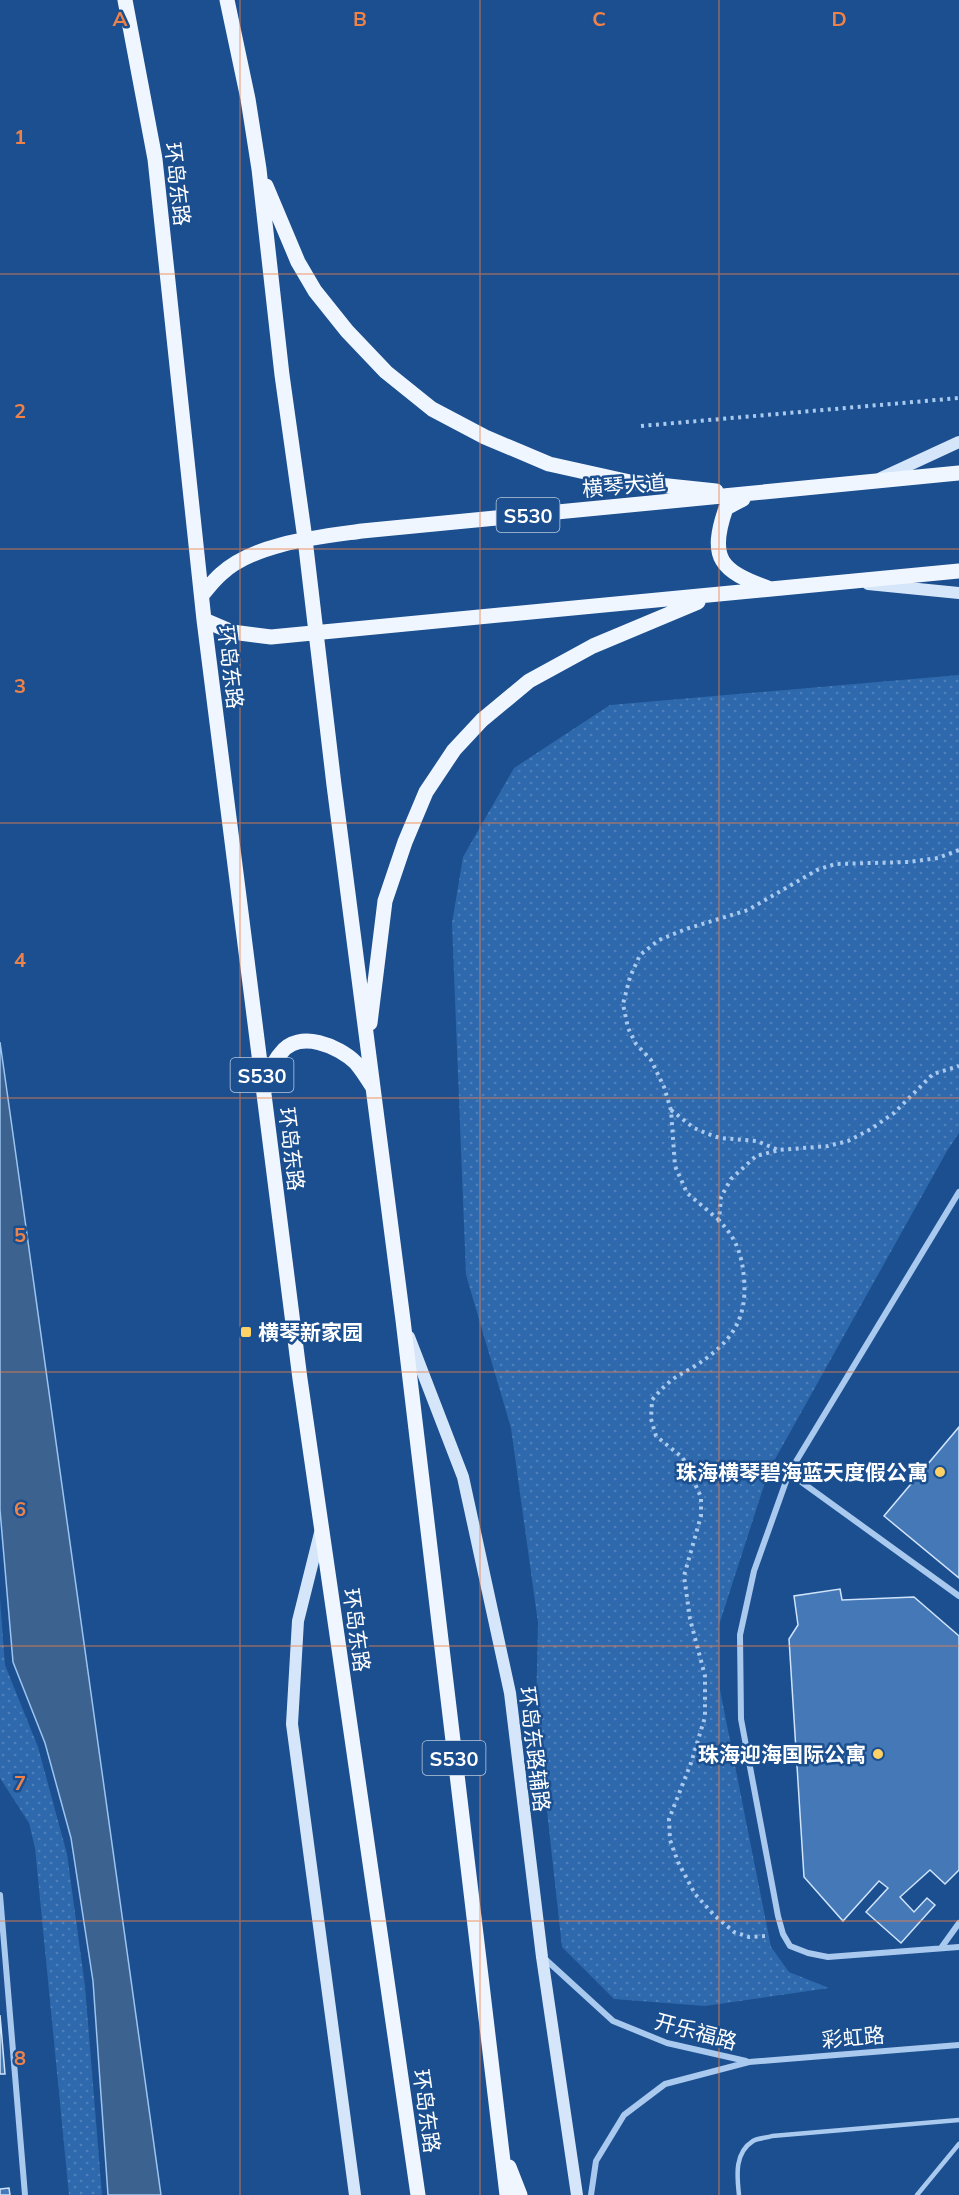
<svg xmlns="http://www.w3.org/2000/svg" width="959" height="2195" viewBox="0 0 959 2195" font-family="Mulish,'Noto Sans SC',sans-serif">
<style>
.grass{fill:url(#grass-dots)}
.water{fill:#3c6290;stroke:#9cc4f0;stroke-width:1.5}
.building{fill:#4478b7;stroke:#cfe3fa;stroke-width:1.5}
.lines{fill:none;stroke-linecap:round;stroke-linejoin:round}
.path{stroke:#a9c9ee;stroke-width:4;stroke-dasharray:3 4.5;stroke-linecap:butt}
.service{stroke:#a9c9ee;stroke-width:4.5}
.minor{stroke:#a9c9ee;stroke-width:6}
.secondary{stroke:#d6e6fa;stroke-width:12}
.primary{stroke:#f0f6ff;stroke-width:15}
.grid{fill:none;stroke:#ee8249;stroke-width:1.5;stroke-opacity:0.55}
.poi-dot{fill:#ffd166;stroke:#1b4f8f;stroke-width:2}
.labels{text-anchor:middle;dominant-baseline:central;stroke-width:5;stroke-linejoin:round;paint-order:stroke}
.shield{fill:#1b4f8f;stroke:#bbcadd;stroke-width:1.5}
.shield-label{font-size:20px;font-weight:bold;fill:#fff}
.street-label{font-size:21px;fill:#fff;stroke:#1b4f8f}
.poi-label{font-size:21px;font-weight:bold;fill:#fff;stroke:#1b4f8f;text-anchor:end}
.grid-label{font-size:20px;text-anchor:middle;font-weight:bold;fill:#ee8249;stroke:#1b4f8f;stroke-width:5;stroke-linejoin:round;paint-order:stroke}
</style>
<defs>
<pattern id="grass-dots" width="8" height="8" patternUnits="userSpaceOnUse" patternTransform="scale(1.5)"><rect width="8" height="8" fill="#2e69ad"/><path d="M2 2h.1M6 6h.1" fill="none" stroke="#4d80b9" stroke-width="1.8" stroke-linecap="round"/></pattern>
</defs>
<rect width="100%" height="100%" fill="#1b4f8f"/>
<path class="grass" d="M959,675V1133L947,1151L769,1470L719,1625L720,1690L771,1947L789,1972L829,1988L705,2006L614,1999L562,1947L536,1711L538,1623L511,1428L466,1275L452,923L463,857L514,768L610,705Z
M0,1599L5,1665L38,1747L67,1854L85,1986L102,2195H69L35,1848L29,1823L0,1778Z"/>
<path class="water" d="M0,1042L12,1127L161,2195H108L93,1981L71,1838L45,1743L13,1662L0,1510Z"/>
<path class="building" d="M959,1427V1578L884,1516Z
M840,1589L842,1600L914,1597L959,1636V1870L945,1884L930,1870L900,1897L914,1912L927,1898L935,1905L901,1943L866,1912L888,1888L879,1881L843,1921L804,1877L789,1639L798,1625L794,1596Z
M0,2015L5,2074H0Z
M9,2188L10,2195H0V2189Z"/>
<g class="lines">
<path class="path" d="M641,426L959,398
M671,1110L694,1128L708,1134L720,1138L757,1141L778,1150
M719,1220L687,1193L675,1166L671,1110L664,1087L651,1060L636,1044L628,1028L623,1004L630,977L640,955L659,940L686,929L748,910L817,870L835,864L909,862L938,858L959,850
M765,1936L749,1937L734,1932L714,1915L695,1894L678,1862L670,1840L669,1819L691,1763L705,1717V1676L690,1619L684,1576L701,1516V1497L683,1458L656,1436L651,1419L652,1400C658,1393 664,1386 672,1380C678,1375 685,1372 692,1368C728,1345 748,1323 744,1278C742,1255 736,1237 719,1221L721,1197L731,1179L756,1156L779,1150L828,1146L848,1141L871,1129L894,1113L933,1074L959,1066"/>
<path class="service" d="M739,2195C737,2176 734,2153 753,2141C758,2138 767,2138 772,2136L959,2120
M917,2195L959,2144"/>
<path class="minor" d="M959,1192L789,1473L754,1571L740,1635L741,1719L778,1916L783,1934L790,1946L808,1953L828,1957L959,1947
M789,1473L959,1596
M0,1895L25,2195
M941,1948L959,1923
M544,1958L613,2021L667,2043L746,2061
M591,2195L596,2161L624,2115L665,2084L749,2062L959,2045"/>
<path class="secondary" d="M881,478L959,442
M868,584L959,593
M409,1337L463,1477L510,1693L542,1957L577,2195
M320,1533L298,1621L292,1724L355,2195"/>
<path class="primary" d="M125,0L155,159L204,620L300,1379L418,2195
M227,0L248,99L259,169L282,375L305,539L334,785L403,1320L507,2195
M266,186L298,262L315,291L347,331L386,372L432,409L485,437L549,464L630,482L716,491
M743,499L726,508C708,559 721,571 768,588
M202,595C208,588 214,580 221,574C254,543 319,537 362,531L959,473
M204,620L232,632L271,637L959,571
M370,1023L385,901L405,842L426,792L454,750L482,720L529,681L593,646L698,602
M267,1087C270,1075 272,1063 281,1053C299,1029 339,1046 356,1063C362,1070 367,1078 372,1086
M509,2167L520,2195"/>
</g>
<path class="grid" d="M240,0V2195M480,0V2195M719,0V2195M0,274H959M0,549H959M0,823H959M0,1098H959M0,1372H959M0,1646H959M0,1921H959"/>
<g class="poi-dot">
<rect x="240" y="1326" width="12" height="12" rx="3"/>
<circle cx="940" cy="1472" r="6"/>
<circle cx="878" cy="1754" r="6"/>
</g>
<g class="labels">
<g class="shield">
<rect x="496.5" y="498" width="63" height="34" rx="4.5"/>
<rect x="230.5" y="1058" width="63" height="34" rx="4.5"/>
<rect x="422.5" y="1741" width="63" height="34" rx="4.5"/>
</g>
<g class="shield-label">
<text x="528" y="515">S530</text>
<text x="262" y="1075">S530</text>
<text x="454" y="1758">S530</text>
</g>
<g class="street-label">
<text transform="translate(178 184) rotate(83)">环岛东路</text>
<text transform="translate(624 485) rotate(-5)">横琴大道</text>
<text transform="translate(231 667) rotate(83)">环岛东路</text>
<text transform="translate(292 1149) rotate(83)">环岛东路</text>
<text transform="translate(357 1630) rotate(82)">环岛东路</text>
<text transform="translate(535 1749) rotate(83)">环岛东路辅路</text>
<text transform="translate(696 2031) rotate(15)">开乐福路</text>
<text transform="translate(853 2037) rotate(-5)">彩虹路</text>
<text transform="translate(427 2111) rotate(82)">环岛东路</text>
</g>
<g class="poi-label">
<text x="258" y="1332" text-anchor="start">横琴新家园</text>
<text x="928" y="1472">珠海横琴碧海蓝天度假公寓</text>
<text x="866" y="1754">珠海迎海国际公寓</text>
</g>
</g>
<g class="grid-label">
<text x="120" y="26">A</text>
<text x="360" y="26">B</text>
<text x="599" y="26">C</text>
<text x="839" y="26">D</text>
<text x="20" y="144">1</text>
<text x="20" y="418">2</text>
<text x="20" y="693">3</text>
<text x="20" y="967">4</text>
<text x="20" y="1242">5</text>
<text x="20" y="1516">6</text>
<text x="20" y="1790">7</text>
<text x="20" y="2065">8</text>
</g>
</svg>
